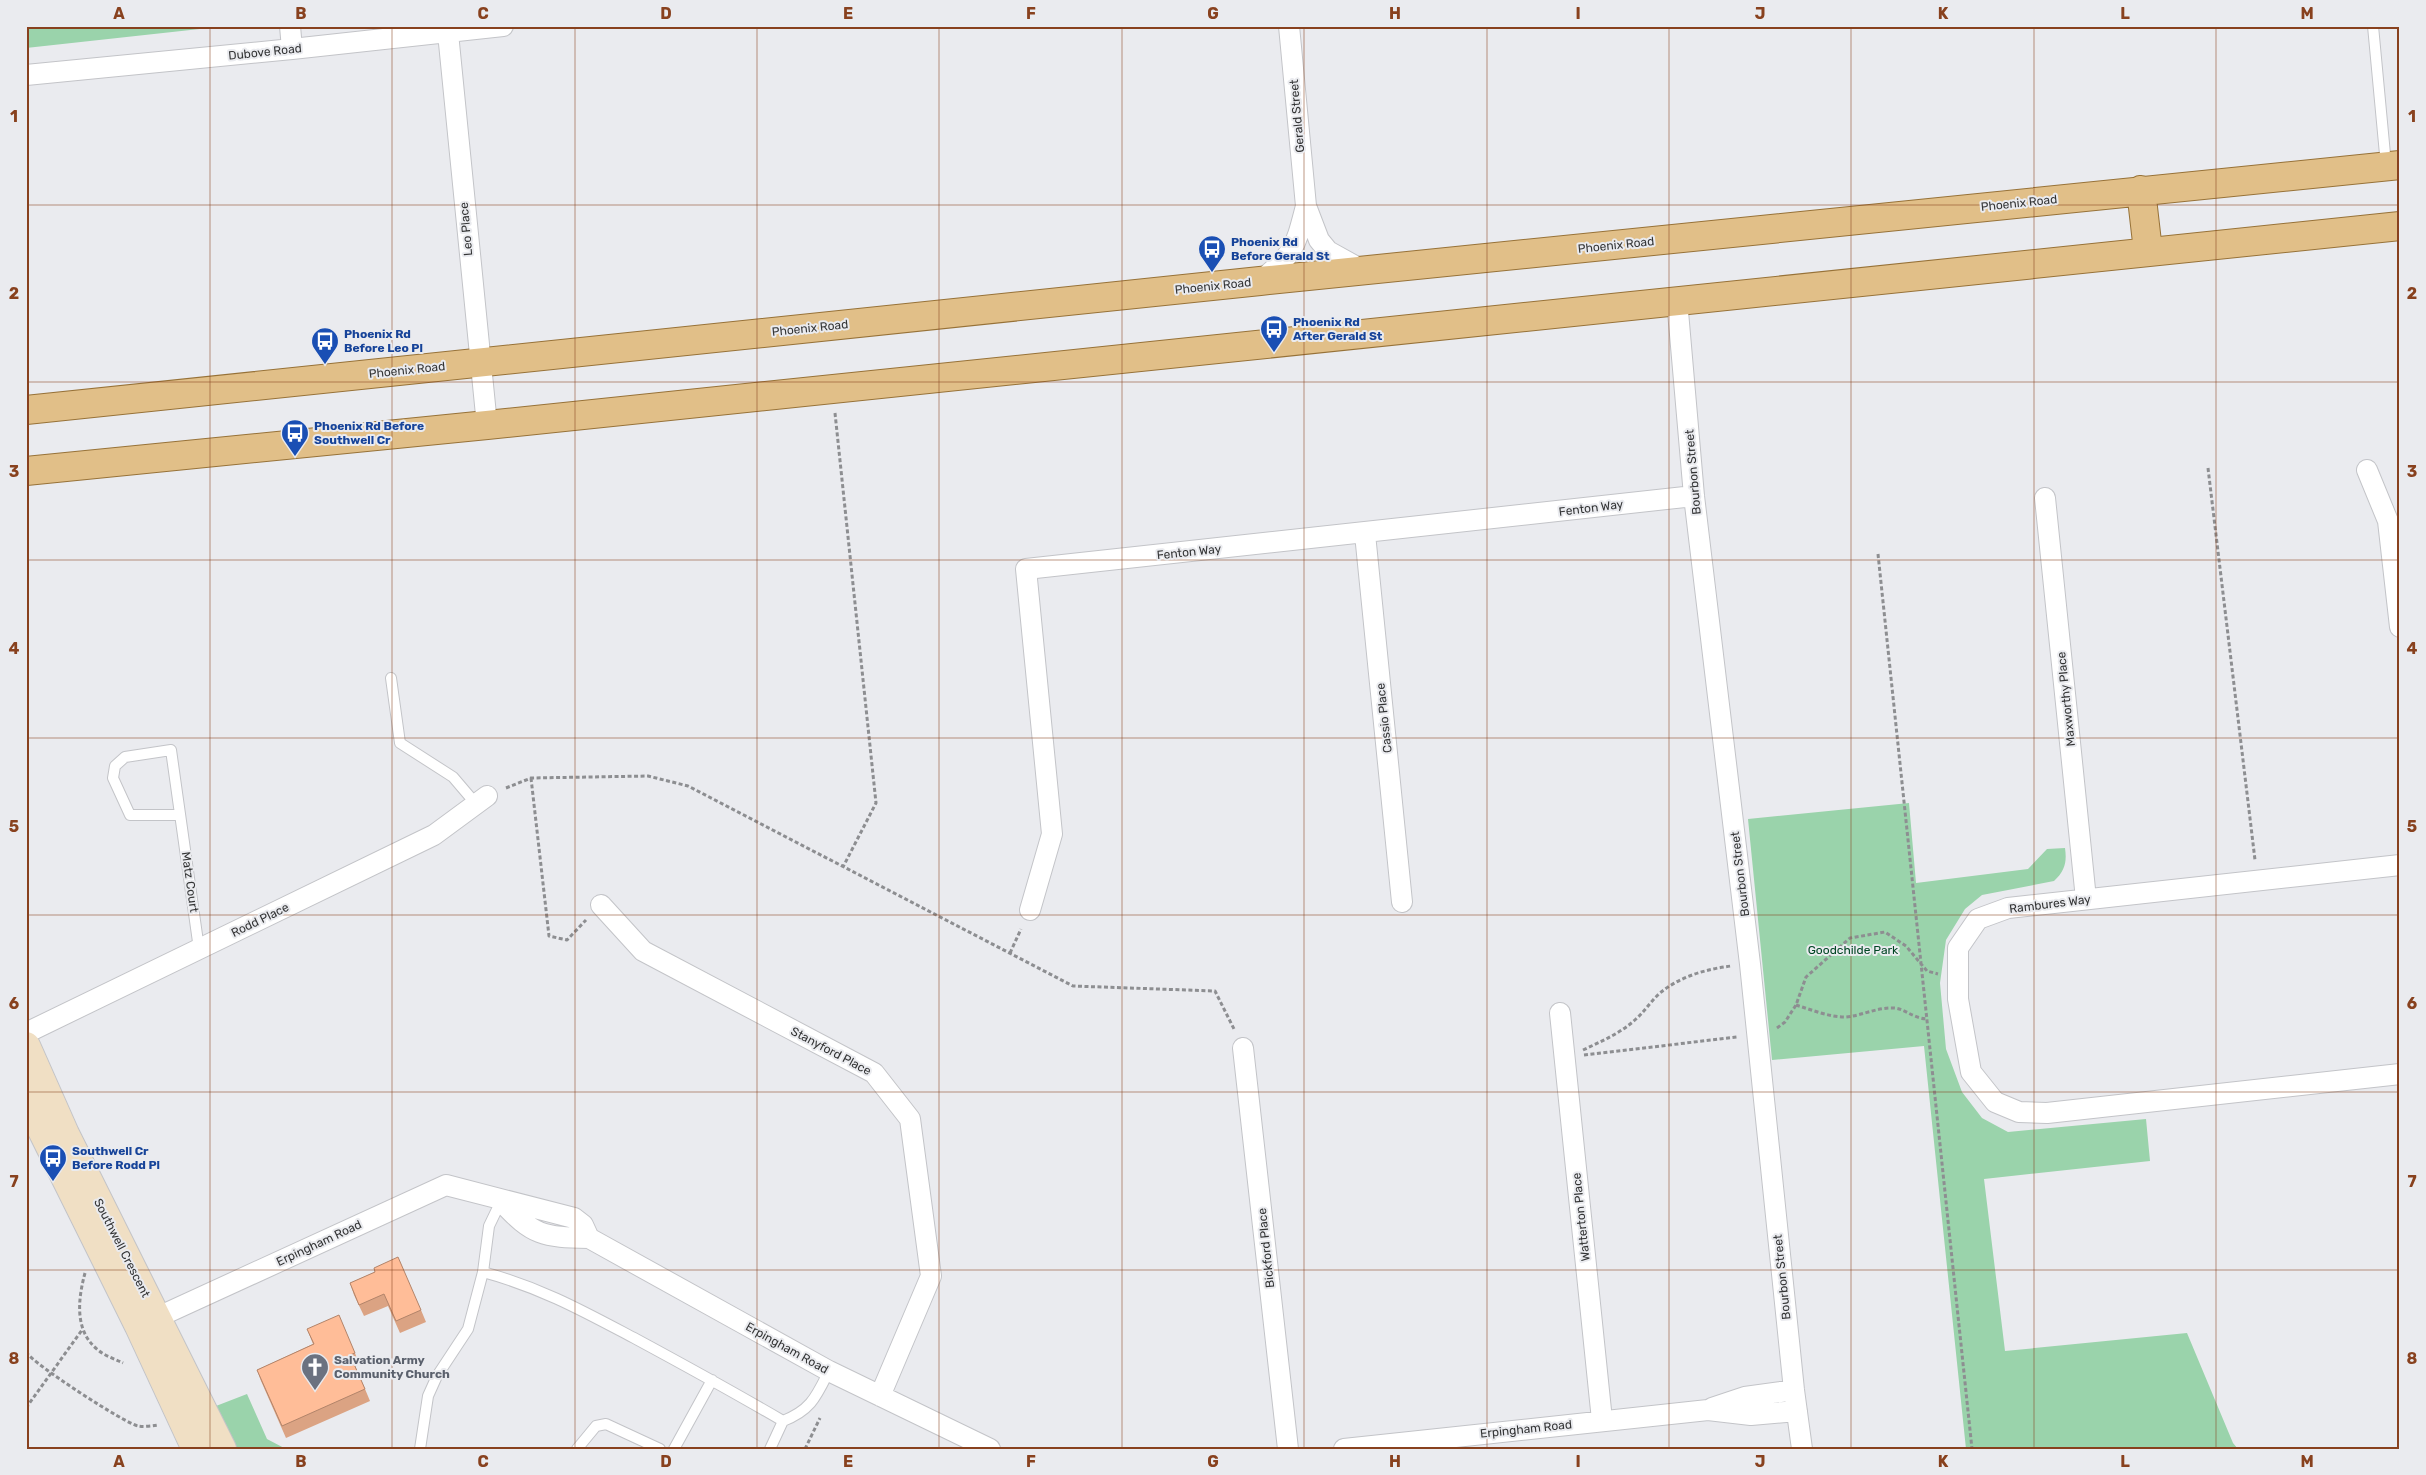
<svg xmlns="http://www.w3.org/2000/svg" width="2426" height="1475" viewBox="0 0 2426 1475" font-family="Rubik,sans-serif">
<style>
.green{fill:#9ad3ab}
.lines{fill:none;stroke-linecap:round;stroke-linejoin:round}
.lane-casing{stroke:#c3c4c8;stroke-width:12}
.street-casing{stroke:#c3c4c8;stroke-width:22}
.secondary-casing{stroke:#c3c4c8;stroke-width:30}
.primary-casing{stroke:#977238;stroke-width:30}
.path{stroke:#8d8e91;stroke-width:3;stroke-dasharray:4 2.5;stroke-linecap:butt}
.lane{stroke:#fff;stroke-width:10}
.street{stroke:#fff;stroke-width:20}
.secondary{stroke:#f0dfc4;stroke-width:28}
.primary{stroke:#e1bf88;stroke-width:28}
.wall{fill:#dba383}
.building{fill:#ffbd98;stroke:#b2846a}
.grid{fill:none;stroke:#88411e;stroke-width:1;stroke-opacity:0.55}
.labels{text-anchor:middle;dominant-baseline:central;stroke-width:4;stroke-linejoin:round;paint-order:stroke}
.street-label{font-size:12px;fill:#333435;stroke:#eaebef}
.transit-label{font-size:12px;font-weight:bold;fill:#164399;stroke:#eaebef;text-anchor:start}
.park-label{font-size:12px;fill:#014624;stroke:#eaebef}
.worship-label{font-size:12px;font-weight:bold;fill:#5b616d;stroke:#eaebef;text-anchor:start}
.neatline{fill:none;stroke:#88411e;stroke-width:2}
.grid-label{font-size:16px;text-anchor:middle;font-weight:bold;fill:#88411e}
</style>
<rect width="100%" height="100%" fill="#eaebef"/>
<path class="green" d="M26,26H227L26,48Z
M1909,803L1916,883L2028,869L2047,849L2065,848C2067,862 2065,871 2054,881L1982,895L1965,909L1946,940L1940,983L1946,1049L1962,1092L1982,1118L2008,1132L2146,1119L2150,1161L1984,1179L2005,1351L2187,1333L2233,1443L2238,1449H1966L1924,1046L1772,1060L1748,819Z
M247,1394L267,1439L286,1449H237L216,1406Z"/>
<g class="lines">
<g class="lane-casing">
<path id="lane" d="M2373,26L2386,165
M391,678L400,743L453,777L476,804
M180,815H130L113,778L115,766L125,757L171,750L199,949
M483,1272C542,1288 583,1311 636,1339C686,1366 735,1393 783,1421C811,1410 816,1397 829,1371
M420,1449L428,1396L437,1376L468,1329L483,1272L489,1226L501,1201
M577,1449L596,1426L606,1424L660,1449
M674,1449L712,1380
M770,1449L783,1421"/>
</g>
<g class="street-casing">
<path id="street" d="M290,26L292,49
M1289,26L1306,206L1319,240L1328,251L1364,271
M448,33L487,425
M26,75L292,49L503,26
M1260,281C1295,253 1295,248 1306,206
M1677,300L1694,496L1750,964L1794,1390L1802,1449
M2367,470L2388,521L2400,627
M2045,498L2086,899
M1365,534L1402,902
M2400,865L2008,908L1978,919L1958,948V999L1971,1072L1995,1102L2019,1112L2047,1113L2400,1074
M601,905L643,951L874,1073L910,1119L931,1276L880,1396
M1030,910L1052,834L1026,569L1694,496
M1560,1013L1602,1420
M26,1033L434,835L487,796
M1243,1048L1288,1449
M501,1201C533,1236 543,1237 589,1238L829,1371L990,1449
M145,1323L446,1185L574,1218L583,1225L589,1238
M1712,1408L1745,1397L1794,1390
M1344,1449L1708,1410L1751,1415L1797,1411"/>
</g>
<g class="secondary-casing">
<path id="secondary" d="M26,1046L65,1134L222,1449
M26,1098L139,1326L196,1449"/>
</g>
<g class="primary-casing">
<path id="primary" d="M2141,190L2148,251
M26,410L1260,281L2400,165
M26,471L487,425L2400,226"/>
</g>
<path class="path" d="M835,413L876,803L843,867
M2208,468L2255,860
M1878,554L1972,1449
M531,778L549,936L567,940L586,920
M506,788L531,778L648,776L688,786L1073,986L1215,991L1234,1029
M1010,953L1021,929
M1796,1005C1812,1010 1829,1017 1845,1017C1861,1016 1875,1008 1891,1008C1904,1007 1911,1018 1927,1019
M1777,1028L1785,1022L1796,1005L1806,977L1850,938L1885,932L1906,946L1927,971L1938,974
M1583,1050C1602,1041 1621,1033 1636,1019C1645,1011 1651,1001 1660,993C1679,977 1706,969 1731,966
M1584,1055L1737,1037
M85,1273C78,1299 74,1331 98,1350C105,1356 115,1359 123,1363
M26,1352C33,1364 126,1424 138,1426C144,1427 152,1426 158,1425
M26,1408L82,1330
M805,1449L820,1418"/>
<use href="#lane" class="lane"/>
<use href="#street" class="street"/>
<use href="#secondary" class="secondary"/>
<use href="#primary" class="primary"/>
</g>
<path class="wall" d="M375,1272L421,1310L426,1322L400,1333L388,1306L364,1316L354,1295L350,1283Z
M307,1329L355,1353L359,1364L355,1366L365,1389L370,1401L286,1438L261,1381L257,1370L313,1344Z"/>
<path class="building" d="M398,1257L421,1310L396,1321L384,1294L359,1305L350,1283L375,1272L374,1268Z
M339,1315L355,1353L350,1355L365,1389L282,1426L257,1370L314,1344L307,1329Z"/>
<path class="grid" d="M210,26V1449M392,26V1449M575,26V1449M757,26V1449M939,26V1449M1122,26V1449M1304,26V1449M1487,26V1449M1669,26V1449M1851,26V1449M2034,26V1449M2216,26V1449M26,205H2400M26,382H2400M26,560H2400M26,738H2400M26,915H2400M26,1092H2400M26,1270H2400"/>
<defs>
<g id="bus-pin" transform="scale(1.4375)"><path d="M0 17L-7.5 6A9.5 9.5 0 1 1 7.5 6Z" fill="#1a4fb4" stroke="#eaebef"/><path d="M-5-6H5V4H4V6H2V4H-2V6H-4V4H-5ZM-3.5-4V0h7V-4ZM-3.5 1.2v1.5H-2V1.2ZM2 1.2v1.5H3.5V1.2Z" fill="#fff"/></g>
<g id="church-pin" transform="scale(1.4375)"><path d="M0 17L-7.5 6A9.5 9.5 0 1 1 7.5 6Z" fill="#6b7280" stroke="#eaebef"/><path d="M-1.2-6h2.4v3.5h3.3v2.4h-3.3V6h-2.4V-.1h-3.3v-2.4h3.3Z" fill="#fff"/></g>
</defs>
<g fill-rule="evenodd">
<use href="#bus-pin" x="1212" y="249"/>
<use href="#bus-pin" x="1274" y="329"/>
<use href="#bus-pin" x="325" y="341"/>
<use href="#bus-pin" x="295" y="433"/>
<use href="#bus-pin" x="53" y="1158"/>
<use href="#church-pin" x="315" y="1367"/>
</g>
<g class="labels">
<g class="street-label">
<text transform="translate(265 52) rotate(-6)">Dubove Road</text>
<text transform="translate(1297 116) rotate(-95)">Gerald Street</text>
<text transform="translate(2019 203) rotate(-6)">Phoenix Road</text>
<text transform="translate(466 229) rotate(-95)">Leo Place</text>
<text transform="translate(1616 245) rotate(-6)">Phoenix Road</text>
<text transform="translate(1213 286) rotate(-6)">Phoenix Road</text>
<text transform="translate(810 328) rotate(-6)">Phoenix Road</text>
<text transform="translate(407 370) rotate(-6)">Phoenix Road</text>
<text transform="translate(1693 472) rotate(-95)">Bourbon Street</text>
<text transform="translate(1591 508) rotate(-7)">Fenton Way</text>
<text transform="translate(1189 552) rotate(-6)">Fenton Way</text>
<text transform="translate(2066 699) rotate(-96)">Maxworthy Place</text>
<text transform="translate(1384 718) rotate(-96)">Cassio Place</text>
<text transform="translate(1740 874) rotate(-97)">Bourbon Street</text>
<text transform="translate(190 882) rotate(82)">Matz Court</text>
<text transform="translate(2050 904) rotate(-7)">Rambures Way</text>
<text transform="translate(260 920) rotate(-26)">Rodd Place</text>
<text transform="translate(831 1051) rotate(28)">Stanyford Place</text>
<text transform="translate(1581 1217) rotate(-96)">Watterton Place</text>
<text transform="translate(319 1243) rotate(-25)">Erpingham Road</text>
<text transform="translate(122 1248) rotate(63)">Southwell Crescent</text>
<text transform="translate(1266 1248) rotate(-96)">Bickford Place</text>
<text transform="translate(1782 1277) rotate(-96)">Bourbon Street</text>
<text transform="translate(787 1348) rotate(29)">Erpingham Road</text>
<text transform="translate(1526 1429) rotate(-6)">Erpingham Road</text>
</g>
<g class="transit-label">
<text x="1231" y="242">Phoenix Rd<tspan x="1231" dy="14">Before Gerald St</tspan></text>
<text x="1293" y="322">Phoenix Rd<tspan x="1293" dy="14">After Gerald St</tspan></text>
<text x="344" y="334">Phoenix Rd<tspan x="344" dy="14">Before Leo Pl</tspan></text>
<text x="314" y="426">Phoenix Rd Before<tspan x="314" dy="14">Southwell Cr</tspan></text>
<text x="72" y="1151">Southwell Cr<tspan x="72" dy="14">Before Rodd Pl</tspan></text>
</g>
<g class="park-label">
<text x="1853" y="950">Goodchilde Park</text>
</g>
<g class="worship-label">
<text x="334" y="1360">Salvation Army<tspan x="334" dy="14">Community Church</tspan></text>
</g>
</g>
<rect width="2426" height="1475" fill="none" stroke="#eaebef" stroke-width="55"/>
<rect x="28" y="28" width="2370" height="1420" class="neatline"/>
<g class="grid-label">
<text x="119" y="19">A</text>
<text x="301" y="19">B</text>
<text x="483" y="19">C</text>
<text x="666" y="19">D</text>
<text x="848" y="19">E</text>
<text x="1031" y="19">F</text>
<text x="1213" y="19">G</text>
<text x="1395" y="19">H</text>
<text x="1578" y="19">I</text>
<text x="1760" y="19">J</text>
<text x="1943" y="19">K</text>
<text x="2125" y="19">L</text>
<text x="2307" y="19">M</text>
<text x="14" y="122">1</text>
<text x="2412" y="122">1</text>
<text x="14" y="299">2</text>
<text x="2412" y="299">2</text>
<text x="14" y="477">3</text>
<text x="2412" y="477">3</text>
<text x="14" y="654">4</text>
<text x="2412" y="654">4</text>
<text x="14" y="832">5</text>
<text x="2412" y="832">5</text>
<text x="14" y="1009">6</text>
<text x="2412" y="1009">6</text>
<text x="14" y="1187">7</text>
<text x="2412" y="1187">7</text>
<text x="14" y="1364">8</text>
<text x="2412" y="1364">8</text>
<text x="119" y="1467">A</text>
<text x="301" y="1467">B</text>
<text x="483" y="1467">C</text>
<text x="666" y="1467">D</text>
<text x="848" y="1467">E</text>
<text x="1031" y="1467">F</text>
<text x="1213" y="1467">G</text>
<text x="1395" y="1467">H</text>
<text x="1578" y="1467">I</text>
<text x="1760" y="1467">J</text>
<text x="1943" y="1467">K</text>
<text x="2125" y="1467">L</text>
<text x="2307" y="1467">M</text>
</g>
</svg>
